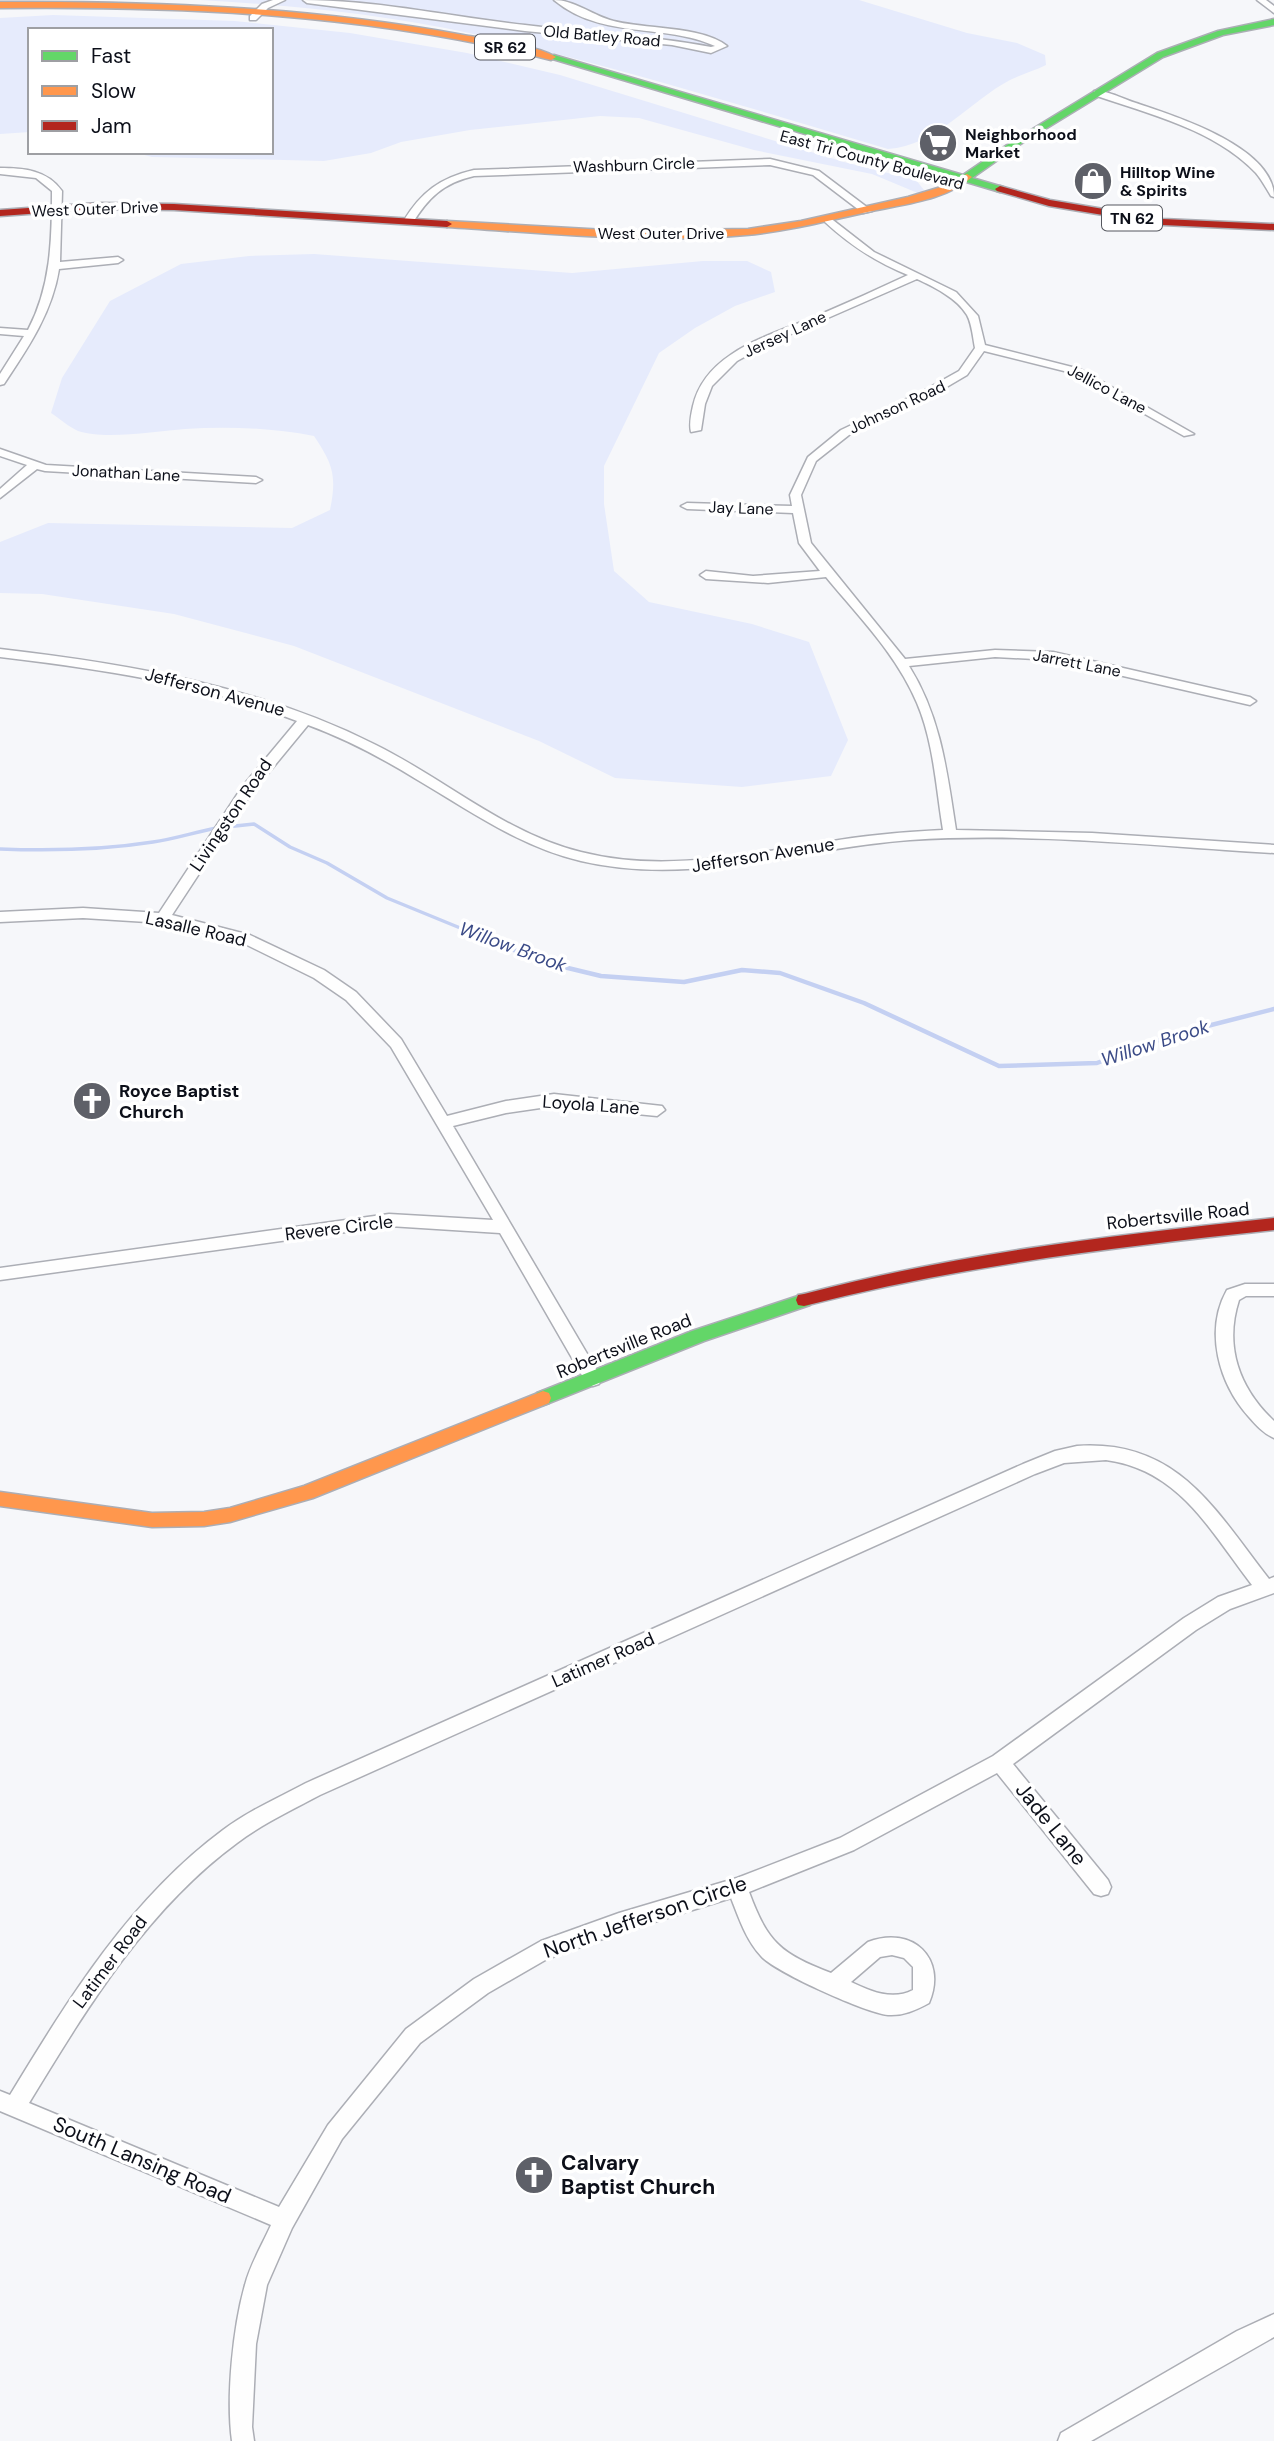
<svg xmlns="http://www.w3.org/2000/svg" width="1274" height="2441" viewBox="0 0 1274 2441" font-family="'DM Sans',sans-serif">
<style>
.green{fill:#e6ebfc}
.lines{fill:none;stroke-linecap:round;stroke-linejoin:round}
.stream-far1{stroke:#c4d0f2;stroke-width:3.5}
.stream{stroke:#c4d0f2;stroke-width:4.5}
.street-casing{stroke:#acaeb5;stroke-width:3}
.fast-casing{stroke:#acaeb5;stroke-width:3}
.slow-casing{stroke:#acaeb5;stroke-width:3}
.jam-casing{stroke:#acaeb5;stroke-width:3}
.street{fill:#fefefe;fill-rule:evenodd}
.fast{fill:#63d668;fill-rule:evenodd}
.slow{fill:#ff974d;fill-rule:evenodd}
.jam{fill:#b3261e;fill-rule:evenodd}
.labels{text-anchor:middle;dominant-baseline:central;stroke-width:7;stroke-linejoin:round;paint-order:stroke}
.far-street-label{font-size:16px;fill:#0c0f19;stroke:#fff}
.shield{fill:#fff;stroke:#55575e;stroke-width:2}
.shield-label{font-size:16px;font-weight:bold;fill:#0c0f19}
.far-poi-label{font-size:16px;font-weight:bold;fill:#0c0f19;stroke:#fff;text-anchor:start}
.street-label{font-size:18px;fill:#0c0f19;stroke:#fff}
.poi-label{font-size:18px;font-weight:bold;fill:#0c0f19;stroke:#fff;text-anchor:start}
.water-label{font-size:19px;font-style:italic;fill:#3b4b87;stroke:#fff}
.near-street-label{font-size:21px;fill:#0c0f19;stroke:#fff}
.near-poi-label{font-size:21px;font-weight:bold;fill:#0c0f19;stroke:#fff;text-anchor:start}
</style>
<rect width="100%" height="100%" fill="#f6f7fa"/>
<path class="green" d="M200,0H859L967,33L1017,43L1045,55L1046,65C1034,71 1022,74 1010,80C970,101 936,146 888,149C749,108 610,64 469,33C381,14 290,5 200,0Z
M53,15L235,21L350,33L467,53L560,75L844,162L916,180L924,190L920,194L872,174L754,150L639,118L600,116L470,130L401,142L371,153L324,161L152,157L133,152H271V30H30V132L0,134V18Z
M314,254L572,273L703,261H747L771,272L775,292L735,306L695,328L659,353L604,466V504L614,571L649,602L752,624L809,642L848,740L831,776L742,787L615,778L539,741L294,646L174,614L42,594L0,593V542L48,523L292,528L330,510C337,476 333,464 314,436C272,428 228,426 185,429C157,431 105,440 78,431C69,427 60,419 51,413L62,378L110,301L181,264L249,256Z"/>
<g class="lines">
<path class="stream-far1" d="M226,827L254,824L290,847L327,863L387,898L470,932
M0,849C51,851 102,850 153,842C175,839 195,832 217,828"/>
<path class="stream" d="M466,930L543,962L601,976L684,982L742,970L780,973L864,1003L999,1066L1097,1063L1172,1035L1274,1009"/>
<g class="street-casing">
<path id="street" d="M273,0H285L268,8L256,20H250V16L262,4Z
M303,0C377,0 451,17 525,25C587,33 649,35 711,47L715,46C665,23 602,40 554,0C573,0 591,14 610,20C643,30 701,25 727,46L711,53L672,45L525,31L307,3Z
M1257,0H1266L1274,6V13Z
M1094,91C1107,90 1123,99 1136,103C1175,116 1274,147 1274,197L1271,196C1266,188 1262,180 1256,173C1214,129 1149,114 1094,95Z
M770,159L819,171L872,211L863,213L813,175L770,165L474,176C443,183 428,198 412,224L403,222C421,192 440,178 474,170Z
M0,168C24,168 47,170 62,191L60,262L118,257L123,260L118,263L59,269C52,313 28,348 4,384L0,385V374L24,336L0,334V328L28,330C51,286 52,240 52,191L36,178L0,174Z
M829,217L874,252L956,292L978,316L985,345L1080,369L1194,434L1184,436L1072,373L984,351L967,375L933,395L849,435L816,461L801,495L811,543L905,659L995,650L1053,652L1250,697L1256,701L1250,705L1053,660L995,657L909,666C941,717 947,772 956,830L1092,833L1274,845V853C1153,846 1031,832 910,840C800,848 692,887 581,861C520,847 469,810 416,779C382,758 346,739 308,725L252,793L172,915L250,935L324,970L356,992L401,1039L447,1116L506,1101L554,1094L662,1106L665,1110L657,1116L554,1106L506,1113L453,1126L599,1374L601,1379L599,1384L593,1386L587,1384L500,1233L389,1226L0,1280V1268L389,1214L493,1220L391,1047L346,1000L314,978L241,942L163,923L83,918L0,922V912L83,908L159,913L242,787L297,721C202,684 101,669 0,657V649C129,664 259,686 376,745C445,779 506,834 581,852C663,873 746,854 827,842C866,835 904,832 943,830C936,788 934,743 917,703C897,655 859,617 826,577L768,583L706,579L700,575L706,571L753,576L820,571L799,543L793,513L687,509L681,506L687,503L792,506L790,495L808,457L841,430L925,390L959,371L975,348C973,338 972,324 967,315C957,298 934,287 917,279L766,345L737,361L712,386L705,404L701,430L691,432C689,424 691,415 693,406C706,350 773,335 819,315C849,302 878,289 908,275C876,262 851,246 825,222V218Z
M0,449L46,465L256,477L262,480L256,483L45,471L37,469L0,498V489L27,465L0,456Z
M1245,1284H1274V1296H1246L1239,1300C1224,1346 1239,1388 1274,1421V1438C1264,1434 1256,1425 1249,1417C1219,1384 1204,1331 1227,1290Z
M1077,1446C1178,1439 1215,1510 1269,1579L1274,1577V1593L1230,1609L1196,1630L1013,1764L1108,1880L1111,1887L1108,1894L1101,1896L1094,1894L997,1773L854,1850L749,1892C768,1943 780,1953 831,1973L868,1942C912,1925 948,1958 929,2003C916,2010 903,2016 888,2015C866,2013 775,1972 761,1956C746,1940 739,1918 731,1898L619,1933L547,1959L488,1993L420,2043L342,2139L292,2228L267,2285L256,2344L252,2427L254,2441H232C226,2398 233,2327 245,2285C250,2265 262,2245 271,2225L0,2111V2091L10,2095C69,1998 130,1899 223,1830C248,1811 278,1798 306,1783L1023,1464L1055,1451ZM1106,1460C1180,1470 1210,1531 1252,1585L1218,1597L1184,1618L993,1756L840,1838L737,1878L619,1913L541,1941L474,1979L406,2029L328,2125L279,2207L29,2103C87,2008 146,1910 237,1843C262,1824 292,1810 320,1795L1035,1474L1064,1463ZM892,1955L904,1958L913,1967V1990C892,2001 870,1991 851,1982L880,1957Z
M1274,2314V2337L1091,2441H1058L1061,2433L1237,2331Z"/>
</g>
<g class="fast-casing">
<path id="fast" d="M1274,19V25L1223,35L1163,57L1019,145L972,178L1003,187L1005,189L1000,192L546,57L554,55L963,175L1013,141L1157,53L1218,31Z
M804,1294L810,1295L812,1300L810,1305L704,1341L549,1403L543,1405L537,1403L535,1398L537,1393L692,1331Z"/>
</g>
<g class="slow-casing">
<path id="slow" d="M0,2C155,1 309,7 463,35C486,39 537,45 556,57L551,60C371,14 185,6 0,8Z
M967,174L972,177C947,200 904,204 872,211C830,220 789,231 746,235C647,244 546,233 447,227L442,224L447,221L623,231L748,229L801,221L908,197L941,187Z
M543,1391L549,1393L551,1398L549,1403L313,1498L230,1522L204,1526L152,1527L0,1506V1492L152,1513L204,1512L230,1508L304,1486Z"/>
</g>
<g class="jam-casing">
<path id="jam" d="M1000,186L1050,200L1163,219L1274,224V230L1163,225L1049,206L997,191L995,189Z
M99,203L174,204L447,221L452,224L447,227L174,210L99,209L0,216V210Z
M1274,1218V1230C1115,1247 959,1266 804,1306L798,1305L796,1300L798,1295L804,1294C959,1253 1115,1235 1274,1218Z"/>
</g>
<use href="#street" class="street"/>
<use href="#fast" class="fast"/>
<use href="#slow" class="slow"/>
<use href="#jam" class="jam"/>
</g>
<defs>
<g id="supermarket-disc" transform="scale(2.0125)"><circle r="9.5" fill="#5e6068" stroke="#fff"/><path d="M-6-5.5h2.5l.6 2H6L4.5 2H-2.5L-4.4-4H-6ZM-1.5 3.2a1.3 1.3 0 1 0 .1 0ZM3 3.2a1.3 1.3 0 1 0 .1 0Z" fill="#fff"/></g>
<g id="shop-disc" transform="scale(2.0125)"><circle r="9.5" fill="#5e6068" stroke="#fff"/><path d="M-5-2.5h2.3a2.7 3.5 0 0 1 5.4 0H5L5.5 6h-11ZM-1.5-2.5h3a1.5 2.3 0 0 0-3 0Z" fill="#fff"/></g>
<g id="church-disc" transform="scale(2.0125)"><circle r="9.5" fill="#5e6068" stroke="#fff"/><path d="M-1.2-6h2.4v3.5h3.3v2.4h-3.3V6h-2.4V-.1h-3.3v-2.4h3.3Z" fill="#fff"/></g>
</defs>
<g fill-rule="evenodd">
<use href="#supermarket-disc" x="938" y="143"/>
<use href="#shop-disc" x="1093" y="181"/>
<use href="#church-disc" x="92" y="1101"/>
<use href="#church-disc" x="534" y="2175"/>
</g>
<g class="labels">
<g class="far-street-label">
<text transform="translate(602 36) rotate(5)">Old Batley Road</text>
<text transform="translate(872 160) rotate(15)">East Tri County Boulevard</text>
<text transform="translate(634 165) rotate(-2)">Washburn Circle</text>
<text transform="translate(95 209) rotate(-2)">West Outer Drive</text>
<text x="661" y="233">West Outer Drive</text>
<text transform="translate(785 334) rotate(-25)">Jersey Lane</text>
<text transform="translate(1107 389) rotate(28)">Jellico Lane</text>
<text transform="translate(897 407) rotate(-25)">Johnson Road</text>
<text transform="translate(126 473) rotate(3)">Jonathan Lane</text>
<text transform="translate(741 508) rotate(2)">Jay Lane</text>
<text transform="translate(1077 663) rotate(11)">Jarrett Lane</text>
</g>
<g class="shield">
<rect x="475" y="34.5" width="60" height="25" rx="5"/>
<rect x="1102" y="205.5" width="60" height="25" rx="5"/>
</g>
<g class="shield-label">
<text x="505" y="47">SR 62</text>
<text x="1132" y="218">TN 62</text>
</g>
<g class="far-poi-label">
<text x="965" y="134">Neighborhood<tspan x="965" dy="18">Market</tspan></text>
<text x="1120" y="172">Hilltop Wine<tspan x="1120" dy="18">&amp; Spirits</tspan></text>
</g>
<g class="street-label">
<text transform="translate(215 692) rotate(15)">Jefferson Avenue</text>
<text transform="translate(231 815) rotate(-56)">Livingston Road</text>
<text transform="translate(763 855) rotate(-9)">Jefferson Avenue</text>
<text transform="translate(196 929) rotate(13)">Lasalle Road</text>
<text transform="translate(591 1105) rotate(4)">Loyola Lane</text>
<text transform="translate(1178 1216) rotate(-6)">Robertsville Road</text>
<text transform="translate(339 1228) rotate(-7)">Revere Circle</text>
<text transform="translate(624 1346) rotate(-22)">Robertsville Road</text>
<text transform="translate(603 1660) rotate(-24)">Latimer Road</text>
<text transform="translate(110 1962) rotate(-53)">Latimer Road</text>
</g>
<g class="poi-label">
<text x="119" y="1091">Royce Baptist<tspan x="119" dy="21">Church</tspan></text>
</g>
<g class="water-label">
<text transform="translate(513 947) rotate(20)">Willow Brook</text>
<text transform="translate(1155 1043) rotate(-18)">Willow Brook</text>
</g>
<g class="near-street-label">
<text transform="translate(1051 1824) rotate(51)">Jade Lane</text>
<text transform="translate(645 1917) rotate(-19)">North Jefferson Circle</text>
<text transform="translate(142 2160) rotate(23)">South Lansing Road</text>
</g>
<g class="near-poi-label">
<text x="561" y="2163">Calvary<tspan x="561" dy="24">Baptist Church</tspan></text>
</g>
</g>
<rect x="28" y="28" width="245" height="126" fill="#ffffff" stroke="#9e9fa3" stroke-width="2"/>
<rect x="42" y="51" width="35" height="10" fill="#63d668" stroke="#9e9fa3" stroke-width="2"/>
<text x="91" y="63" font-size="21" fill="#0c0f19">Fast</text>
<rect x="42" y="86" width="35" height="10" fill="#ff974d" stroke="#9e9fa3" stroke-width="2"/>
<text x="91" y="98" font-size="21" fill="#0c0f19">Slow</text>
<rect x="42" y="121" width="35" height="10" fill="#b3261e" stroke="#9e9fa3" stroke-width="2"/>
<text x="91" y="133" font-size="21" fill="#0c0f19">Jam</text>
</svg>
